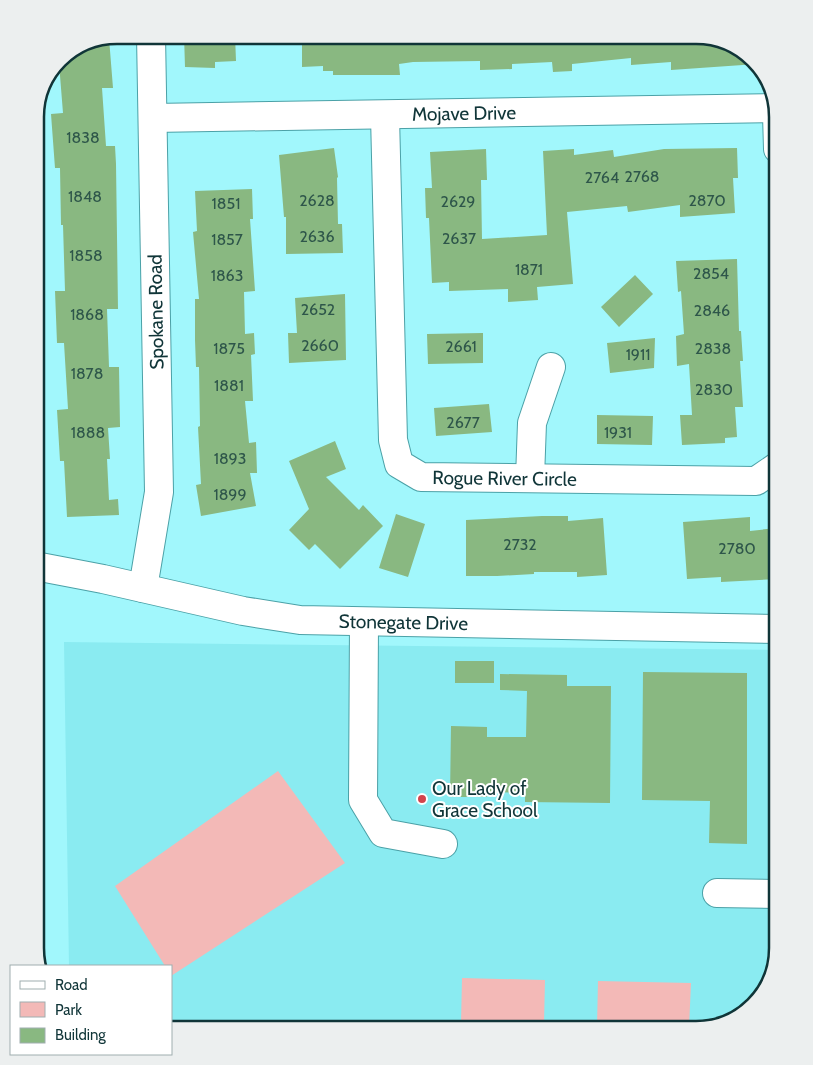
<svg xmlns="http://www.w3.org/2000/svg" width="813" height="1065" viewBox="0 0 813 1065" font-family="Cabin,sans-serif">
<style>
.built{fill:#8aebf1}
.green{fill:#f3b9b7}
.building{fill:#89b881}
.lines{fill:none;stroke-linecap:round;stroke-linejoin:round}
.minor-casing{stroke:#4ba1a7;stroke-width:30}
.minor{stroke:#fff;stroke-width:28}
.poi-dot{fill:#d3434c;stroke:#fff;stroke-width:2}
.labels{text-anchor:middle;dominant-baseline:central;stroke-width:4;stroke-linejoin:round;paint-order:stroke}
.number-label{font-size:16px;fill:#2e564a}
.street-label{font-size:19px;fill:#103538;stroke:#fff}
.poi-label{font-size:19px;fill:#103538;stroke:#fff;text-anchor:start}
.rim{fill:none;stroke:#103538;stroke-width:2.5}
</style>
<rect width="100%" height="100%" fill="#a1f7fc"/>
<path class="built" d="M64,642L778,650V949L767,989L742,1016L697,1030H171V966H69Z"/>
<path class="green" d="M278,771L345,863L171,976V966H165L115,886Z
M462,978L545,980L544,1024L461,1023Z
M598,981L691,983L689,1028L597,1026Z"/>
<path class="building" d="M184,35H235L236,61L215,62V68L185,67Z
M302,35H702L737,46L757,64L671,70V62L631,65V58L572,64V71L553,72L552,62L512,64V69L480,70V61L413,62L399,64L400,75H333V71H323V66L302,67Z
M109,38L113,88H102L106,146H115L116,164L118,309H107L109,367H119L120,427L108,428L110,459H107L109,500L118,499L119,515L67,517L64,461H60L57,410L68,409L64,343H57L55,291H65L63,225H61L60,168H55L51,114L63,113L59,63L62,55Z
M334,148L338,177L337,178L338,224H342L343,253L286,254V217H284L279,155Z
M737,148L738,178H733L735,213L680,217V205L628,212L627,206L567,212L573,284L537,287L538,300L508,302V289L449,291V282L432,283L429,218H426L425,188H432L430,152L486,149L487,180H481L482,239L547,235L543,151L574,149V155L613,150L614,157L664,149Z
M252,189L253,219H250L255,291L244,292L245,334L254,333L255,354L251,355L253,401H245L249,443L256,442L257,473H250L256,506L201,516L196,485L201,484L198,427L200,426L199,367H196L195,340V299H199L193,232L197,231L195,191Z
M737,259L739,331H741L743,361H740L743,407H735L737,437L725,438V443L682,445L680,415H692L689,364L677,366L676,336L684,334L681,291L678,292L676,261Z
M635,275L653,294L619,327L601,307Z
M345,294L346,360L289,363L288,333H297L295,298Z
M483,333V363L428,364L427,334Z
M655,338L654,368L610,373L607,343Z
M489,404L492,432L436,436L434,408Z
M597,415L653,416L652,445L597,444Z
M335,441L346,469L326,477L359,510L363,505L383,526L340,569L315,544L309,550L289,530L309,509L289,461Z
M396,514L425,524L408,577L379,568Z
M542,516H568V521L603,518L607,575L577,577V572H534V574L497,576H466V520Z
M750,517V531L776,528L778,579L721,582V577L687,579L683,522Z
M455,661H494V683H455Z
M643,672L747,673V844L709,843L710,801L642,800Z
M500,674L567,675V686H611L610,803L525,802V793L487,792V797H450L451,726L487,727V737H526L527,691L500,690Z"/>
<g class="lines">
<g class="minor-casing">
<g id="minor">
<path d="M777,114L778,149"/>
<path id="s1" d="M385,116L393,440L399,464L421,477L756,481L778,466"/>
<path id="s2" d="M153,118L775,108"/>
<path d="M530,478L532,423L551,367"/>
<path id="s3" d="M35,566L103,579L243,611L300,620L778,629"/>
<path d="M143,588L159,492L151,35"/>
<path d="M364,623L363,800L383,833L443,844"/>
<path d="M717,893L778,894"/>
</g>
</g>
<use href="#minor" class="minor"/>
</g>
<circle class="poi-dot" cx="422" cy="799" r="5"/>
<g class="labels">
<g class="number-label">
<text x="83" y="137">1838</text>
<text x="642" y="176">2768</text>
<text x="602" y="177">2764</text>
<text x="85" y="196">1848</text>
<text x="317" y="200">2628</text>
<text x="707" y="200">2870</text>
<text x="458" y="201">2629</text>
<text x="226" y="203">1851</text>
<text x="317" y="236">2636</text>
<text x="459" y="238">2637</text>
<text x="227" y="239">1857</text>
<text x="86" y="255">1858</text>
<text x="529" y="269">1871</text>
<text x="711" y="273">2854</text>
<text x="227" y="275">1863</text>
<text x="318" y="309">2652</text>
<text x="712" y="310">2846</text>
<text x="87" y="314">1868</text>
<text x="320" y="345">2660</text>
<text x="461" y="346">2661</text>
<text x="229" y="348">1875</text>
<text x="713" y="348">2838</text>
<text x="638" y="354">1911</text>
<text x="87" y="373">1878</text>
<text x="229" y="385">1881</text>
<text x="714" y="389">2830</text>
<text x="463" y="422">2677</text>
<text x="88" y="432">1888</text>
<text x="618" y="432">1931</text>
<text x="230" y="458">1893</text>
<text x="230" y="494">1899</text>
<text x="520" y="544">2732</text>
<text x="737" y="548">2780</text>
</g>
<g class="street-label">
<text stroke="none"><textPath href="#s2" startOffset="311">Mojave Drive</textPath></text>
<text transform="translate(156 312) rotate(-91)">Spokane Road</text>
<text stroke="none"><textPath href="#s1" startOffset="458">Rogue River Circle</textPath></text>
<text stroke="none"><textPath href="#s3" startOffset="374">Stonegate Drive</textPath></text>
</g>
<g class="poi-label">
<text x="432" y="788">Our Lady of<tspan x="432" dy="22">Grace School</tspan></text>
</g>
</g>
<path d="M0 0H813V1065H0ZM117 44H696A73 73 0 0 1 769 117V948A73 73 0 0 1 696 1021H117A73 73 0 0 1 44 948V117A73 73 0 0 1 117 44Z" fill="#ecefef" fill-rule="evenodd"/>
<path class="rim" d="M117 44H696A73 73 0 0 1 769 117V948A73 73 0 0 1 696 1021H117A73 73 0 0 1 44 948V117A73 73 0 0 1 117 44Z"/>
<rect x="10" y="965" width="162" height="90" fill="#ffffff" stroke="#9faeaf"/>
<rect x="20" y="981" width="25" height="8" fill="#ffffff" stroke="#9faeaf"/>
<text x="55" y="990" font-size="15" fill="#103538">Road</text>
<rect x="20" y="1002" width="25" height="15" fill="#f3b9b7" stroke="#9faeaf"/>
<text x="55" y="1015" font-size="15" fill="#103538">Park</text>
<rect x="20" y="1028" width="25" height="15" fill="#89b881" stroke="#9faeaf"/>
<text x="55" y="1040" font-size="15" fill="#103538">Building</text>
</svg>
